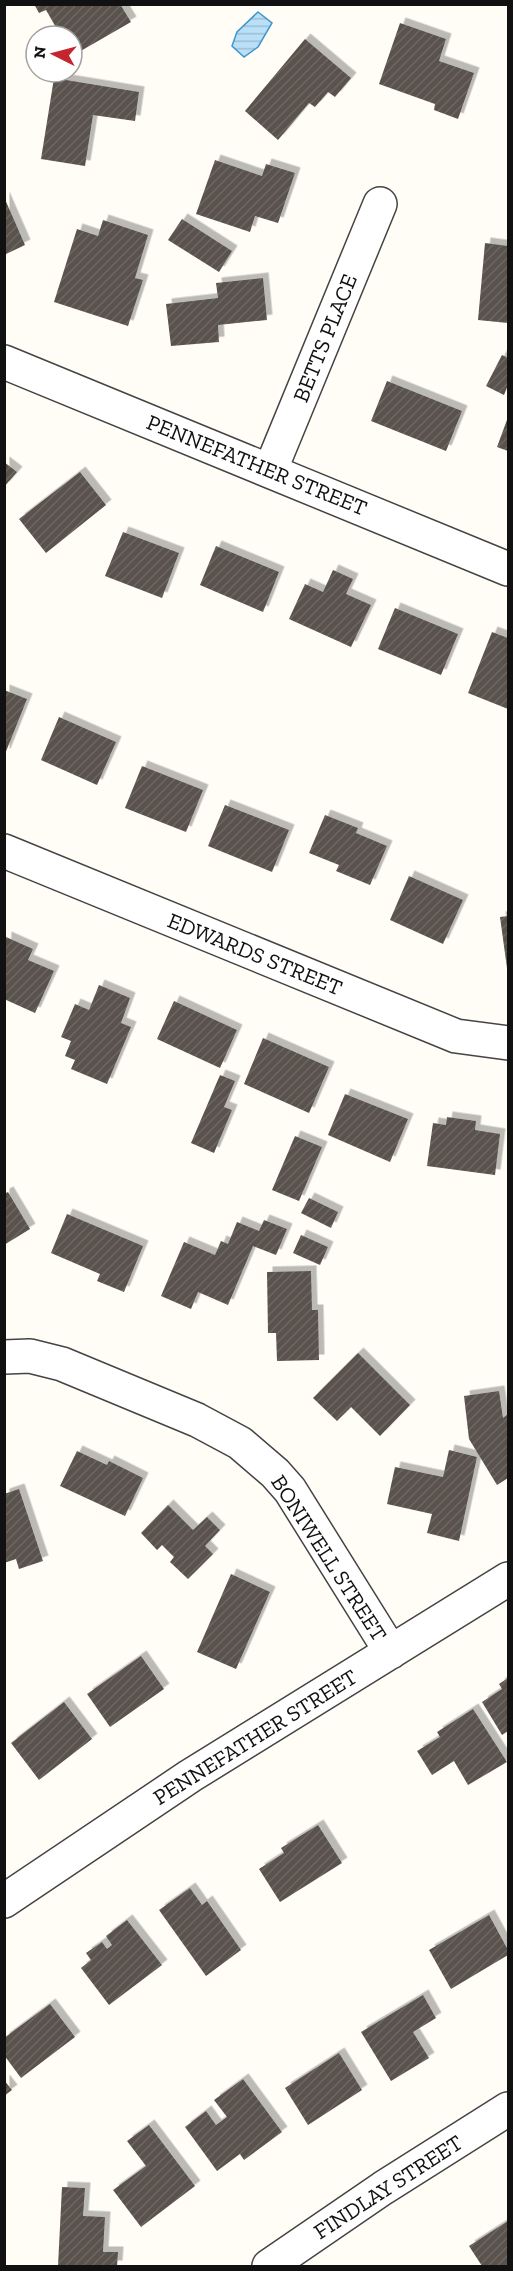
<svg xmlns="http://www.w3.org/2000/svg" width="513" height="2271" viewBox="0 0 513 2271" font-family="'Zilla Slab',serif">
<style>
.water{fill:url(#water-rules);stroke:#3f96cf;stroke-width:1.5}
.building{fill:url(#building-hatch);filter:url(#shadow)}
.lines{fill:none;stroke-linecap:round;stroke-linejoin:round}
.minor-casing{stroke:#444;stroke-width:36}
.minor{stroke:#fff;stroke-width:33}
.labels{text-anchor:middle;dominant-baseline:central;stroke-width:6;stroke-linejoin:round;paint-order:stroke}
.street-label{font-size:22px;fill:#111;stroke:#fff}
</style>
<defs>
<pattern id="water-rules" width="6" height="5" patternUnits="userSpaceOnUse" patternTransform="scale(1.5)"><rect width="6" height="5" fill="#b9e0f7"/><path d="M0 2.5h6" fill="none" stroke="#9ebfd3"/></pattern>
<pattern id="building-hatch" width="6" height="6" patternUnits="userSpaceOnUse" patternTransform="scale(1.5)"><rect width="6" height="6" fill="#5a524d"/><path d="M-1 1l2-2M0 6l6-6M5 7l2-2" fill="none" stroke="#6d6662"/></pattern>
<filter id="shadow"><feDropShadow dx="5.5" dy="-5.5" stdDeviation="0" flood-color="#0004"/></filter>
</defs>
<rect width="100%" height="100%" fill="#fffdf5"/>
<path class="water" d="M258,12L272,23L258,47L244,57L232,46L237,32Z"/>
<path class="building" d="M34,4H120L131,22L72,56V36H61L46,10L39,13Z
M400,23L446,39L439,61L474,73L458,119L434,110L435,104L379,84Z
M305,39L351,78L335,97L328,92L315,107L309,103L278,140L245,111Z
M54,78L139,92L135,121L93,115L85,166L41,159Z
M215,160L262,176L266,164L295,173L278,223L255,216L250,232L196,214Z
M4,197L25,245L4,255Z
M182,219L232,251L219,272L168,240Z
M103,220L148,235L135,278L143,280L128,326L54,302L77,229L98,236Z
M485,243L508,246V323L478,320Z
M263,278L267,320L218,325L219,342L171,346L166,304L218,298L216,283Z
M502,355L508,358V385L504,395L486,386Z
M387,381L462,411L446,451L371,421Z
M508,417V451L497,447Z
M4,462L17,472L4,487Z
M80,472L106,505L46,553L19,519Z
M123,532L179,553L162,598L105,576Z
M216,546L279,572L263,612L200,585Z
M333,570L353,579L346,594L371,605L351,647L289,619L305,584L323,592Z
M395,608L458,634L441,675L378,649Z
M492,632L508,638V709L468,693Z
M4,690L27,699L5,754H4Z
M59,717L116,742L97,785L41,760Z
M142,766L203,790L186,832L125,808Z
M225,805L289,830L272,872L208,846Z
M325,815L358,828L356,833L387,846L370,885L336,871L339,865L309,853Z
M409,876L463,900L443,944L390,920Z
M508,916V967L507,968L500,917Z
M6,937L33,949L28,960L54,971L35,1013L4,999Z
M99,985L130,998L121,1023L131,1027L107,1084L71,1069L75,1060L65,1056L71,1041L61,1037L75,1004L89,1010Z
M174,1001L237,1030L220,1068L157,1039Z
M263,1038L329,1067L309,1113L244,1084Z
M220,1075L235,1081L224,1107L232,1110L214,1153L191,1143Z
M345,1094L408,1119L390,1162L328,1135Z
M447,1117L476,1121L475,1130L500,1134L495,1175L427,1166L433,1123L446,1125Z
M295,1136L322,1147L299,1201L272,1190Z
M8,1192L30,1229L4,1245V1194Z
M309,1198L338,1212L331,1228L301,1213Z
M67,1214L143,1246L124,1292L97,1281L100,1274L51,1253Z
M264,1220L287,1229L276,1255L253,1246L228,1305L198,1292L191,1309L161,1296L184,1242L215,1255L221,1241L228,1244L237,1222L259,1231Z
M301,1235L328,1247L320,1265L293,1253Z
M311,1271L312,1310H318L319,1360L277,1361L276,1333H268L267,1272Z
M358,1353L410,1405L380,1436L351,1407L337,1421L313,1398Z
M499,1391L503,1418L508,1414V1478L497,1485L469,1439L464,1396Z
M449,1450L477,1457L459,1541L427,1533L432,1514L387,1504L395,1467L443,1477Z
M77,1451L107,1465L109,1461L143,1478L125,1516L60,1486Z
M19,1489L43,1561L19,1569L16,1559L4,1563V1494Z
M168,1505L193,1530L207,1517L220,1530L205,1546L213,1554L188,1579L170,1562L174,1557L162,1545L157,1550L141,1533Z
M231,1574L270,1592L236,1669L197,1652Z
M141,1656L164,1689L110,1727L87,1694Z
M508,1678V1731L502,1735L482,1702L502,1689L499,1684Z
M64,1702L92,1739L39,1780L11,1743Z
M473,1709L507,1762L468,1785L454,1761L432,1775L417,1751L440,1737L437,1732Z
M318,1825L342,1863L280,1902L259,1869L284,1853L281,1848Z
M190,1888L202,1905L207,1901L241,1950L206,1976L159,1910Z
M489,1915L508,1950V1955L451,1989L429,1950Z
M127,1920L162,1965L109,2005L81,1968L91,1960L86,1953L102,1942L107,1949L112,1945L106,1936Z
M423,1995L436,2018L413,2032L429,2058L391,2081L361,2032Z
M50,2004L75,2037L21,2078L4,2055V2038Z
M339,2053L362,2090L308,2125L285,2088Z
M243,2079L282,2132L244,2160L240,2154L217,2171L185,2127L206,2111L216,2125L227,2117L214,2100Z
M4,2080L12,2090L4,2096Z
M149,2125L195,2186L141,2227L113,2190L146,2166L127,2141Z
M62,2187L85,2188L83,2216L105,2217L103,2252H118L117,2266H58Z
M508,2221V2266H482L469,2246Z"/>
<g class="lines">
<g class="minor-casing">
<path id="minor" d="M4,362L508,569
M270,471L380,204
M4,851L456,1036L508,1043
M4,1357L30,1356L62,1364L197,1420L240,1443L275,1473L290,1490L391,1652
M4,1901L190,1776L508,1579
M269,2266L383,2188L508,2109"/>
</g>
<use href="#minor" class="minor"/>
</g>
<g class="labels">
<g class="street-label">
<text transform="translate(325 338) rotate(-68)">BETTS PLACE</text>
<text transform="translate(257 465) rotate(22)">PENNEFATHER STREET</text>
<text transform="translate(255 954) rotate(22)">EDWARDS STREET</text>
<text transform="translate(329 1558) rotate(57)">BONIWELL STREET</text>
<text transform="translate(255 1737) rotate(-32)">PENNEFATHER STREET</text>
<text transform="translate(388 2187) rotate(-33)">FINDLAY STREET</text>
</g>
</g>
<rect width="513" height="2271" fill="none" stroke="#111111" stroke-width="12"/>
<g transform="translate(54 54) rotate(276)"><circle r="28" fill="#ffffff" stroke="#a0a0a0" stroke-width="1.5"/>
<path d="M0-4.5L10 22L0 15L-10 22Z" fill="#c4262e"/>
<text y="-9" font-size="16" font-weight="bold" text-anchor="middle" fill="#111111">N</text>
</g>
</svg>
